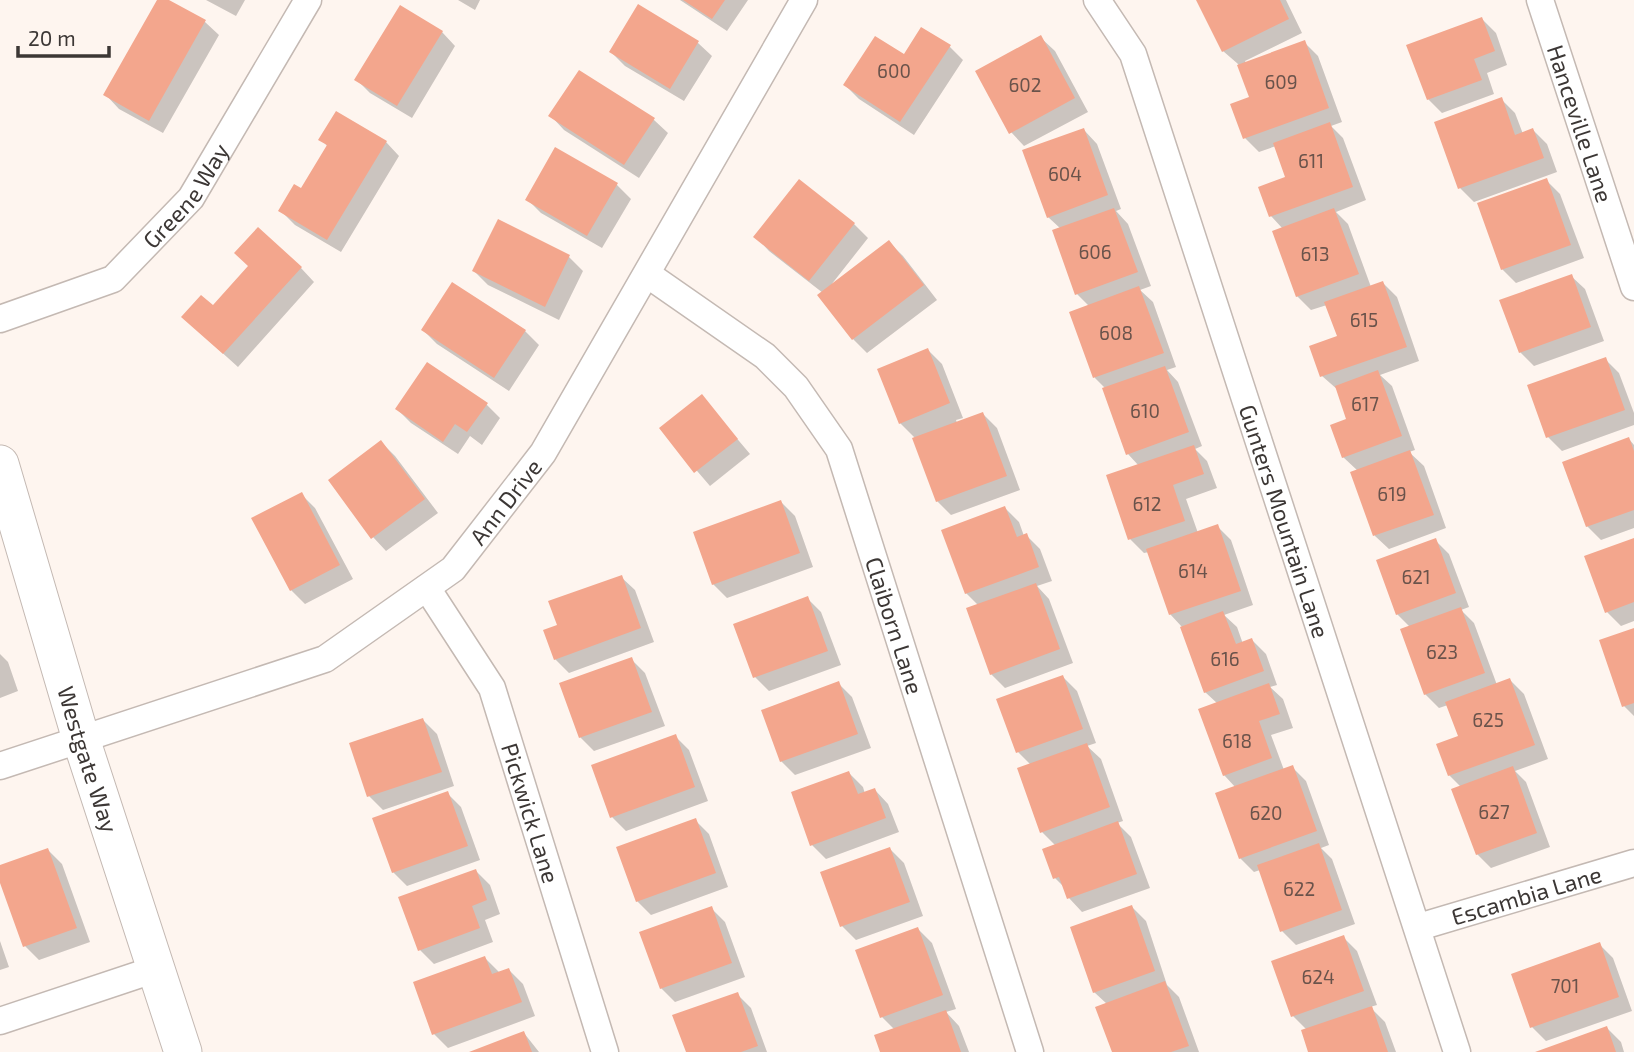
<svg xmlns="http://www.w3.org/2000/svg" width="1634" height="1052" viewBox="0 0 1634 1052" font-family="'Exo 2',sans-serif">
<style>
.shadow{fill:#0003}
.building{fill:#f3a68d}
.lines{fill:none;stroke-linecap:round;stroke-linejoin:round}
.street-casing{stroke:#c4b9b3;stroke-width:29}
.secondary-casing{stroke:#c4b9b3;stroke-width:39}
.street{stroke:#fff;stroke-width:26}
.secondary{stroke:#fff;stroke-width:37}
.labels{text-anchor:middle;dominant-baseline:central;stroke-width:5;stroke-linejoin:round;paint-order:stroke}
.number-label{font-size:19px;fill:#6a534b}
.street-label{font-size:23px;fill:#3c3735;stroke:#fef5ef}
</style>
<rect width="100%" height="100%" fill="#fef5ef"/>
<path class="shadow" d="M159,0H166L205,22L219,35L163,133L119,109L106,95Z
M206,0H245L236,16Z
M458,0H480L475,10Z
M680,0H748L727,31Z
M1198,0H1286L1302,33L1245,61L1246,63L1304,42L1318,56L1342,122L1331,126L1343,138L1366,200L1336,212L1348,224L1371,287L1383,283L1397,297L1419,361L1380,375L1392,386L1415,450L1409,452L1424,466L1446,528L1389,549L1375,536L1352,473L1358,471L1343,457L1349,420L1338,390L1322,376L1311,347L1339,337L1327,305L1311,310L1297,296L1283,229L1271,216L1288,178L1276,146L1259,152L1245,138L1251,98L1238,64L1223,51Z
M1482,19L1496,33L1507,65L1487,73L1494,94L1442,113L1428,99Z
M442,32L455,46L412,118L370,93L356,79Z
M1041,38L1055,51L1088,112L1024,146L1011,132Z
M698,43L712,56L684,101L625,66L611,52Z
M949,46L963,60L914,135L859,99L845,85L904,56Z
M1501,99L1515,113L1523,134L1533,130L1547,144L1557,172L1474,202L1460,188L1436,123Z
M551,116L654,120L668,133L639,178L564,130Z
M1084,130L1097,144L1121,209L1116,211L1128,224L1151,286L1140,290L1153,302L1176,367L1167,370L1178,382L1202,446L1195,449L1207,461L1217,488L1186,499L1198,533L1217,526L1231,540L1253,605L1224,615L1237,627L1243,644L1252,640L1266,654L1277,685L1270,687L1283,699L1293,728L1271,735L1284,770L1292,767L1306,781L1329,845L1321,848L1332,859L1355,924L1296,945L1282,931L1260,870L1254,872L1240,858L1236,788L1224,775L1218,704L1205,692L1182,627L1170,614L1149,552L1144,553L1130,539L1139,466L1128,454L1106,389L1095,378L1071,313L1089,306L1077,294L1061,229L1048,217Z
M321,139L386,142L399,156L341,252L295,225L281,211L302,190L328,147Z
M556,150L617,185L631,199L602,248L541,213L527,199Z
M1546,180L1560,194L1584,258L1516,283L1502,269Z
M799,182L854,224L868,238L831,285L889,242L903,256L937,300L867,353L853,339L823,293L769,251L756,237Z
M499,222L569,257L583,271L559,320L488,285L474,271Z
M250,266L301,268L314,282L238,367L197,330L213,307Z
M1571,276L1585,289L1604,341L1534,366L1520,352Z
M423,330L525,331L539,345L509,391L437,344Z
M928,350L942,364L963,418L956,420L957,423L983,414L997,428L1020,490L951,515L937,501L916,439L900,423Z
M1605,359L1619,373L1634,413V425L1562,451L1548,437L1529,387Z
M702,397L750,454L710,486L661,429Z
M486,404L500,418L482,445L470,436L458,454L411,423L397,409Z
M1629,439L1634,445V528L1601,540L1587,526Z
M381,442L395,456L438,513L386,551L373,537Z
M301,494L315,508L353,579L305,604L291,590L254,519Z
M781,502L795,516L813,567L727,598L713,584Z
M1005,508L1019,522L1024,536L1026,535L1040,549L1052,581L1037,586L1049,599L1073,663L1005,688L991,674L978,605L966,593Z
M1435,540L1449,554L1469,607L1461,610L1474,623L1497,685L1510,680L1524,694L1548,759L1515,771L1526,782L1550,847L1491,868L1477,854L1461,787L1449,775L1460,737L1448,705L1439,708L1425,694L1410,627L1397,614Z
M1634,540V621L1621,626L1607,612Z
M621,577L635,590L654,642L569,673L555,659L559,626Z
M807,598L821,612L841,665L769,691L755,677L735,625Z
M1634,630V716L1624,706Z
M0,654L8,662L18,691L0,698Z
M631,659L645,673L665,726L594,751L580,737Z
M1063,677L1077,691L1096,743L1087,746L1101,759L1123,821L1117,823L1131,837L1150,888L1082,912L1069,898L1065,888L1055,878L1056,846L1042,832L1031,765L1018,752Z
M838,683L852,697L871,748L795,775L781,761Z
M423,720L437,734L454,786L383,810L369,796Z
M675,736L689,750L708,801L626,831L612,817Z
M849,773L863,787L865,794L875,790L888,804L899,832L826,859L812,845Z
M447,793L461,807L480,860L407,886L393,872Z
M695,820L709,834L728,887L651,915L637,901Z
M890,849L904,863L923,916L856,940L842,926Z
M48,850L62,864L90,942L39,960L25,946L0,878V867Z
M476,871L490,885L500,914L485,920L493,942L434,964L420,950Z
M1132,907L1146,921L1167,985L1179,997L1199,1052H1114L1107,1004L1094,992Z
M711,908L725,922L745,977L675,1002L661,988Z
M918,929L932,943L956,1009L946,1012L959,1026L969,1052H882L895,1030L882,1017Z
M1343,937L1357,951L1377,1005L1370,1007L1385,1022L1396,1052H1310L1307,1030L1293,1016Z
M0,941L9,967L0,970Z
M1599,944L1613,958L1632,1011L1546,1041L1532,1027L1513,975Z
M485,958L499,972L509,970L523,984L535,1016L448,1048L434,1034Z
M737,994L751,1008L767,1052H687Z
M1607,1028L1621,1042L1624,1052H1539Z
M524,1033L539,1052H473Z"/>
<path class="building" d="M157,0H169L206,20L149,121L103,95Z
M683,0H725L712,19Z
M1196,0H1280L1289,19L1222,52Z
M638,4L699,41L670,89L609,52Z
M400,5L443,31L397,106L354,80Z
M1482,17L1495,51L1474,59L1482,80L1427,100L1406,45Z
M921,27L951,45L900,122L843,85L875,36L904,54Z
M1041,35L1075,98L1009,134L975,71Z
M1305,40L1329,108L1243,139L1230,104L1249,97L1237,65Z
M579,70L655,118L624,165L548,116Z
M1502,97L1515,135L1533,128L1544,158L1458,189L1434,122Z
M336,111L387,141L327,240L278,211L294,184L301,188L327,145L318,140Z
M1330,122L1353,187L1269,217L1258,187L1285,177L1273,143Z
M1084,128L1108,195L1047,218L1022,150Z
M555,147L618,183L587,236L525,200Z
M1547,178L1571,245L1501,270L1477,203Z
M799,179L855,223L809,281L753,237Z
M1114,208L1138,272L1075,295L1052,230Z
M1334,208L1359,274L1296,297L1272,231Z
M498,219L570,255L545,307L472,271Z
M258,227L302,267L223,354L181,317L201,295L213,305L248,266L234,253Z
M889,240L924,285L852,340L817,295Z
M1572,274L1591,327L1519,353L1499,300Z
M1383,281L1407,347L1320,377L1309,346L1337,336L1324,302Z
M452,282L526,330L494,378L421,330Z
M1139,286L1164,353L1093,378L1069,312Z
M928,348L950,403L899,424L877,369Z
M1606,357L1625,410L1546,438L1527,385Z
M427,362L488,403L467,432L455,424L443,442L395,409Z
M1165,366L1189,432L1126,455L1102,388Z
M1378,370L1402,436L1342,458L1330,425L1346,419L1335,386Z
M702,394L738,439L694,473L659,428Z
M983,412L1007,476L936,502L912,438Z
M1629,437L1634,451V510L1586,527L1562,462Z
M381,440L425,499L371,539L328,480Z
M1194,445L1204,474L1173,485L1185,521L1128,540L1106,475Z
M1410,450L1434,515L1373,536L1350,472Z
M302,492L340,565L290,591L251,518Z
M781,500L800,553L712,585L693,532Z
M1005,506L1017,537L1027,533L1039,567L965,594L941,530Z
M1218,524L1241,591L1169,615L1146,549Z
M1436,538L1456,593L1396,615L1376,560Z
M1634,538V602L1605,613L1584,556Z
M622,575L641,628L554,660L543,630L557,625L548,601Z
M1036,583L1060,649L990,675L966,608Z
M808,596L828,651L753,678L733,624Z
M1461,607L1485,673L1424,695L1400,629Z
M1223,611L1236,644L1252,638L1264,671L1204,693L1180,627Z
M1634,628V703L1622,707L1599,640Z
M632,657L652,712L579,738L559,683Z
M1063,675L1083,729L1016,753L996,699Z
M1510,678L1535,745L1448,776L1436,744L1458,736L1445,702Z
M839,681L858,734L780,762L761,710Z
M1269,683L1280,714L1259,721L1272,758L1223,776L1198,709Z
M423,718L442,772L367,797L349,743Z
M676,734L695,787L610,818L591,765Z
M1087,743L1110,807L1040,833L1017,768Z
M1293,765L1317,831L1239,859L1215,793Z
M1513,766L1537,833L1476,855L1451,789Z
M849,771L858,794L875,788L886,818L810,846L791,792Z
M448,791L468,846L392,873L372,818Z
M696,818L716,873L636,902L616,847Z
M1118,821L1137,874L1067,899L1059,877L1053,879L1042,849Z
M1319,843L1342,910L1280,932L1257,865Z
M890,847L910,902L840,927L820,872Z
M48,848L77,928L23,947L0,883V865Z
M476,869L487,900L472,906L480,928L418,951L398,897Z
M1132,905L1155,971L1093,993L1070,927Z
M712,906L732,963L660,989L639,932Z
M918,927L943,995L880,1018L855,950Z
M1344,935L1364,991L1291,1017L1271,961Z
M1600,942L1619,997L1530,1028L1511,974Z
M485,956L492,974L509,968L522,1002L432,1035L413,982Z
M1165,981L1189,1046L1171,1052H1112L1095,1007Z
M738,992L758,1046L741,1052H686L672,1015Z
M1372,1006L1388,1052H1308L1301,1030Z
M946,1010L961,1052H880L874,1035Z
M1607,1026L1616,1052H1535Z
M524,1031L532,1052H469Z"/>
<g class="lines">
<g class="street-casing">
<g id="street">
<path id="s1" d="M1097,0L1133,54L1457,1052"/>
<path id="s2" d="M1540,0L1634,287"/>
<path id="s3" d="M647,274L765,356L796,387L839,449L1030,1052"/>
<path id="s4" d="M0,319L113,279L191,198L308,0"/>
<path id="s5" d="M427,588L492,688L605,1052"/>
<path id="s6" d="M0,766L325,659L453,569L543,453L804,0"/>
<path id="s7" d="M1419,927L1634,863"/>
<path d="M0,1021L156,969"/>
</g>
</g>
<g class="secondary-casing">
<g id="secondary">
<path id="s8" d="M0,464L81,739L183,1052"/>
</g>
</g>
<use href="#street" class="street"/>
<use href="#secondary" class="secondary"/>
</g>
<g class="labels">
<g class="number-label">
<text x="894" y="70">600</text>
<text x="1281" y="81">609</text>
<text x="1025" y="84">602</text>
<text x="1311" y="160">611</text>
<text x="1065" y="173">604</text>
<text x="1095" y="251">606</text>
<text x="1315" y="253">613</text>
<text x="1364" y="319">615</text>
<text x="1116" y="332">608</text>
<text x="1365" y="403">617</text>
<text x="1145" y="410">610</text>
<text x="1392" y="493">619</text>
<text x="1147" y="503">612</text>
<text x="1193" y="570">614</text>
<text x="1416" y="576">621</text>
<text x="1442" y="651">623</text>
<text x="1225" y="658">616</text>
<text x="1488" y="719">625</text>
<text x="1237" y="740">618</text>
<text x="1494" y="811">627</text>
<text x="1266" y="812">620</text>
<text x="1299" y="888">622</text>
<text x="1318" y="976">624</text>
<text x="1565" y="985">701</text>
</g>
<g class="street-label">
<text stroke="none"><textPath href="#s2" startOffset="130">Hanceville Lane</textPath></text>
<text stroke="none"><textPath href="#s4" startOffset="231">Greene Way</textPath></text>
<text stroke="none"><textPath href="#s6" startOffset="584">Ann Drive</textPath></text>
<text stroke="none"><textPath href="#s1" startOffset="556">Gunters Mountain Lane</textPath></text>
<text stroke="none"><textPath href="#s3" startOffset="448">Claiborn Lane</textPath></text>
<text stroke="none"><textPath href="#s8" startOffset="308">Westgate Way</textPath></text>
<text stroke="none"><textPath href="#s5" startOffset="250">Pickwick Lane</textPath></text>
<text stroke="none"><textPath href="#s7" startOffset="112">Escambia Lane</textPath></text>
</g>
</g>
<path d="M18 46v10h91v-10" fill="none" stroke="#3c3735" stroke-width="3.5"/>
<text x="28" y="46" font-size="21" fill="#3c3735" stroke="#fef5ef" stroke-width="5" paint-order="stroke">20 m</text>
</svg>
